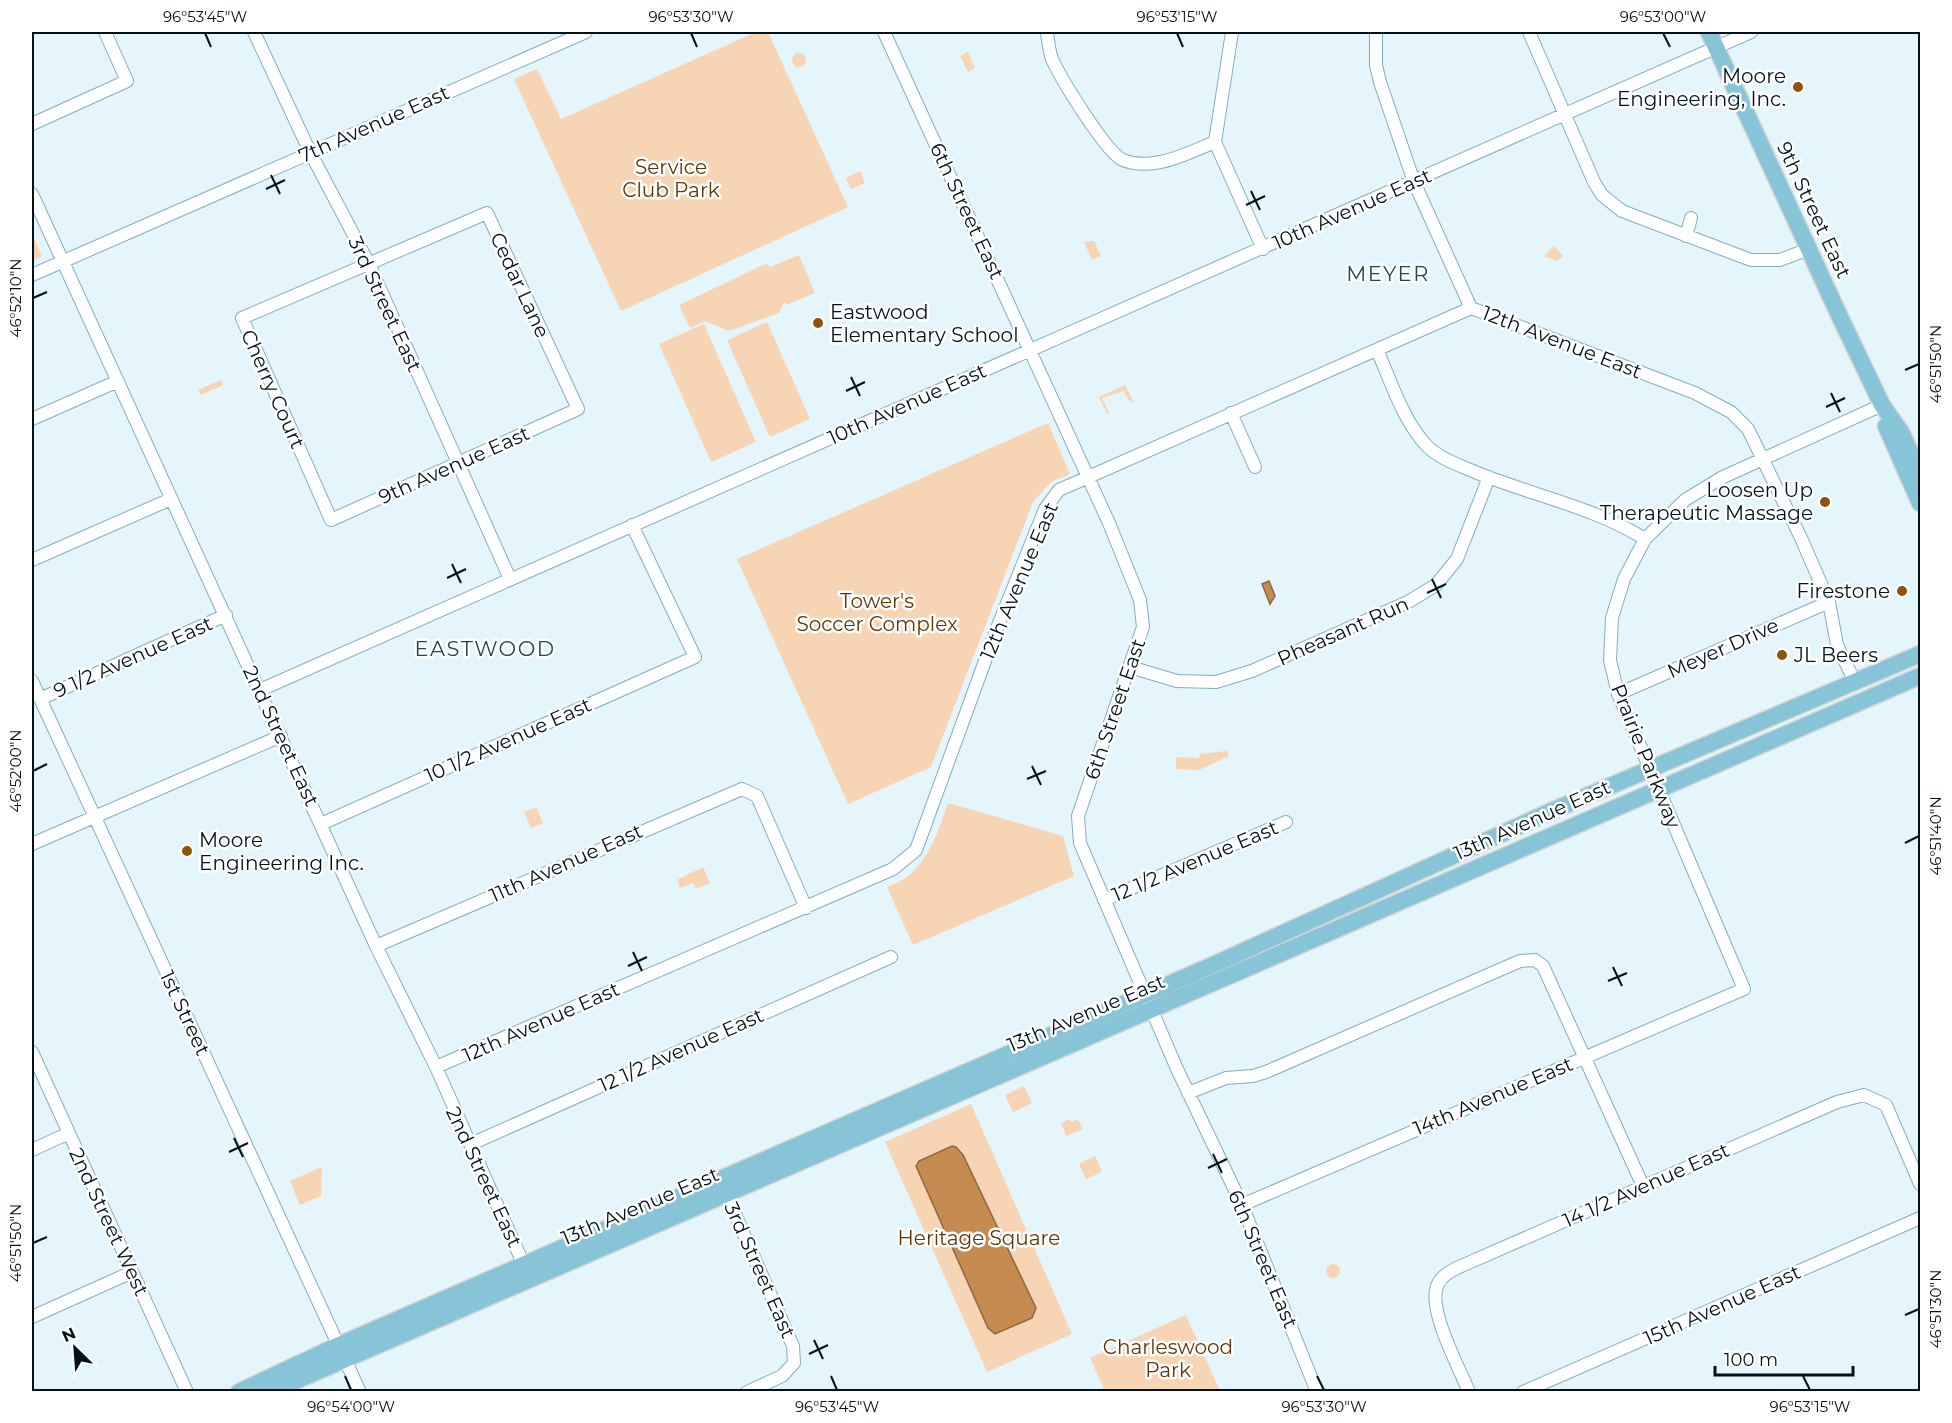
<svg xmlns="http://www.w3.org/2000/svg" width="1952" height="1423" viewBox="0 0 1952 1423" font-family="Montserrat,sans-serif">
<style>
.green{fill:#f7d4b3}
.water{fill:#c68b50;stroke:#8c673f;stroke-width:1.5}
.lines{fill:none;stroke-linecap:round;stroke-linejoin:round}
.minor-casing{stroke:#84adbc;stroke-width:14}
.major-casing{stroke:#d2d4d5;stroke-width:19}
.minor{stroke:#fff;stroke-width:12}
.major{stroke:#88c4d7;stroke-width:16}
.ticks{fill:none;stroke:#031218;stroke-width:2}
.poi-dot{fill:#8c5309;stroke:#fff;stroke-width:2}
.labels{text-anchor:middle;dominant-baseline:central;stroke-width:5;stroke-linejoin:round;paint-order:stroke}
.poi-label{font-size:20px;fill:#031218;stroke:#fff;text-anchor:end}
.street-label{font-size:20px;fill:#031218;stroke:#fff}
.park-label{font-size:20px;fill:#5e3705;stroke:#fff}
.neighbourhood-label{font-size:21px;letter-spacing:1.5px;fill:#214855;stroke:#fff}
.neatline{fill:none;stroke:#031218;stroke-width:2}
.ticks-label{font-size:15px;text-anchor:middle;fill:#031218}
</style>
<rect width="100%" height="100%" fill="#e4f5fb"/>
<path class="green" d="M756,32H768L848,207L621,311L514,79L537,69L561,119Z
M968,52L975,68L968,72L960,56Z
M792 60a7 7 0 1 1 14 0a7 7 0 1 1-14 0Z
M860,171L865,183L851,189L846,178Z
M32,234L42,256L32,261Z
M1094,241L1101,256L1092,260L1084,242Z
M1554,246L1563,256L1557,261L1544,256Z
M799,255L815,293L786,305L784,302L779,313L729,331L705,321L690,328L679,305L759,267L767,264L770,267Z
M767,322L810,419L770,437L727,340Z
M704,324L756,442L711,462L659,344Z
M221,380L223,385L201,395L198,390Z
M1125,385L1134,403L1128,400L1124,391L1102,398L1109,413L1107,414L1099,397Z
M1048,423L1070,474L1051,482L1033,502L931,767L848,804L737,559Z
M1227,751L1229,756L1199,770L1176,769V757L1199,758L1200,754Z
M948,803L1063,836L1074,876L913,945L887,887C924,876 937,836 948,803Z
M536,807L543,823L531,828L524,812Z
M703,867L710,883L696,889L693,883L680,888L677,880Z
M1024,1086L1032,1103L1013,1112L1005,1095Z
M971,1104L1072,1334L987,1372L885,1142Z
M1070,1119L1072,1122L1078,1119L1083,1129L1066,1136L1061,1123Z
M1095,1156L1102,1172L1086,1179L1079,1164Z
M322,1167L321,1196L300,1205L290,1181Z
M1326 1271a7 7 0 1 1 14 0a7 7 0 1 1-14 0Z
M1186,1315L1220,1391H1105L1090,1358Z"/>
<path class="water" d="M1269,581L1275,596L1270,604L1262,584Z
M952,1146L956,1147L963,1155L1036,1308L1032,1318L995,1334L988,1328L916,1166L919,1161Z"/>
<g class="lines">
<g class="minor-casing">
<path id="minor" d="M254,32L310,152L369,264L510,579
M884,32L1109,523L1140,600L1143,627L1078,816L1080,843L1177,1069L1242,1205L1317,1392
M1047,32C1048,40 1049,51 1052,59C1060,77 1106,153 1123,160C1153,172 1188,153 1215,142
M1232,32L1215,142L1263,249
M1376,32V65L1380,82L1414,182L1471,308
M1529,32L1594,182L1602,195L1622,211L1751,260H1780L1809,249
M32,124L127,81L105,32
M32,194L376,946L436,1067L527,1272
M487,213L578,409L331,520L242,318Z
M1686,236L1691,218
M32,275L586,32
M1377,350C1391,381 1403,421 1427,446C1440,459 1459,465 1475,472C1531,495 1594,507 1645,539
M1231,413L1255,467
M32,419L118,381
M32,560L171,499
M1130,667L1177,681L1216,682L1252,671L1408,602L1436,585L1457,559L1489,477
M32,681L360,1392
M260,690L1751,32
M1618,694L1829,602
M40,699L226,615
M321,824L695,657L632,525
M32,844L281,736
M1104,900L1286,822
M376,946L742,789L757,796L806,908
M32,1052L187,1392
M436,1067L893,869L916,850L997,628L1045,509L1059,490L1471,308L1695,393L1731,412L1748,429L1801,538L1829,602L1837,645L1855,682
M1188,1093L1226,1078L1253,1076L1266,1072L1520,961L1535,960L1543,966L1643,1186
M471,1144L891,957
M32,1150L69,1133
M724,1189L793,1346L794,1363L782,1376L747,1392
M1242,1205L1744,989L1618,694L1610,660L1612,618L1624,579L1645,539L1685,500L1721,478L1882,405
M32,1317L132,1272
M1469,1392C1459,1367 1428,1311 1437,1286C1442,1272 1462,1266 1475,1260L1837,1102L1864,1095L1886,1105L1920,1184
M1523,1392L1920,1218"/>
</g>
<g class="major-casing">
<path id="major" d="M1709,32L1839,315L1882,405L1901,432L1920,473
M1886,426L1920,503
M239,1392L339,1345L1213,965L1554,810L1920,654
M270,1392L1920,676"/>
</g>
<use href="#minor" class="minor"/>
<use href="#major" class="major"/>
</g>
<path class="ticks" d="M205,33L211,47M691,33L697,47M1177,33L1183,47M1663,33L1670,47M271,175L280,194M266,189L285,180M1251,191L1260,210M1246,205L1265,196M33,298L47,292M1905,370L1919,364M851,377L860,396M846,391L865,382M1831,393L1840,412M1826,407L1845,398M452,564L461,583M447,578L466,569M1432,579L1441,598M1427,593L1446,584M1032,766L1041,785M33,771L47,764M1027,779L1046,771M1905,843L1919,836M633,952L642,971M628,966L647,957M1613,967L1622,986M1608,981L1627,973M234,1138L243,1157M229,1152L248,1143M1213,1154L1222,1173M1208,1168L1227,1159M33,1243L47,1237M1905,1315L1919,1309M814,1340L823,1359M809,1354L828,1345M345,1376L351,1390M831,1376L837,1390M1317,1376L1324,1390M1803,1376L1810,1390"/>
<g class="poi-dot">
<circle cx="1798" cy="87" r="6"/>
<circle cx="818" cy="323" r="6"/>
<circle cx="1825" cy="502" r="6"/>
<circle cx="1902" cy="591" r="6"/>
<circle cx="1782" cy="655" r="6"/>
<circle cx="187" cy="851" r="6"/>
</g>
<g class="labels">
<g class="poi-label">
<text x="1786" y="76">Moore<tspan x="1786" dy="23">Engineering, Inc.</tspan></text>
<text x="830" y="312" text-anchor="start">Eastwood<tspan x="830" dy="23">Elementary School</tspan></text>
<text x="1813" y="490">Loosen Up<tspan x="1813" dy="23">Therapeutic Massage</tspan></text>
<text x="1890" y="591">Firestone</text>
<text x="1794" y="655" text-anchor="start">JL Beers</text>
<text x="199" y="840" text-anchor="start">Moore<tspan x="199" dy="23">Engineering Inc.</tspan></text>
</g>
<g class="street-label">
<text transform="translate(374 124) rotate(-24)">7th Avenue East</text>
<text transform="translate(1352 209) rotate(-24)">10th Avenue East</text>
<text transform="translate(1814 210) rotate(65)">9th Street East</text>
<text transform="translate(967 211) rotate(65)">6th Street East</text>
<text transform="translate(520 285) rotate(65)">Cedar Lane</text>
<text transform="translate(385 304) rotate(65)">3rd Street East</text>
<text transform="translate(1562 342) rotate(21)">12th Avenue East</text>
<text transform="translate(273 389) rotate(66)">Cherry Court</text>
<text transform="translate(907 404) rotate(-24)">10th Avenue East</text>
<text transform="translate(454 465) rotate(-24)">9th Avenue East</text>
<text transform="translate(1019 581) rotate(-67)">12th Avenue East</text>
<text transform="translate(1343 631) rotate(-24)">Pheasant Run</text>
<text transform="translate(1723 648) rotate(-24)">Meyer Drive</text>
<text transform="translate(133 657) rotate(-24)">9 1/2 Avenue East</text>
<text transform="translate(1115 709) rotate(-71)">6th Street East</text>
<text transform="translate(281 736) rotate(65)">2nd Street East</text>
<text transform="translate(508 740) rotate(-24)">10 1/2 Avenue East</text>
<text transform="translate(1646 756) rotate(68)">Prairie Parkway</text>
<text transform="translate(1532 820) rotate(-24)">13th Avenue East</text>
<text transform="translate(1195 861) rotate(-23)">12 1/2 Avenue East</text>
<text transform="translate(566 863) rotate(-24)">11th Avenue East</text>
<text transform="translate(185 1013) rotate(65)">1st Street</text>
<text transform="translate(1086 1013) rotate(-23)">13th Avenue East</text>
<text transform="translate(541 1022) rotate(-24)">12th Avenue East</text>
<text transform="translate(681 1050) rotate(-24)">12 1/2 Avenue East</text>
<text transform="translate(1493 1096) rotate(-23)">14th Avenue East</text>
<text transform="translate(484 1177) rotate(65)">2nd Street East</text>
<text transform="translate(1646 1185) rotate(-24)">14 1/2 Avenue East</text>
<text transform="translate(640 1206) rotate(-23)">13th Avenue East</text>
<text transform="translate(109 1222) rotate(65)">2nd Street West</text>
<text transform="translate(1263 1259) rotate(67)">6th Street East</text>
<text transform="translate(760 1270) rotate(66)">3rd Street East</text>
<text transform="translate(1722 1305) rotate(-24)">15th Avenue East</text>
</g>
<g class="park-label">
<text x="671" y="167">Service<tspan x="671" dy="23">Club Park</tspan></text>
<text x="877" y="601">Tower's<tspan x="877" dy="23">Soccer Complex</tspan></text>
<text x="979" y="1238">Heritage Square</text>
<text x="1168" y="1347">Charleswood<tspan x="1168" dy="23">Park</tspan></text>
</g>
<g class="neighbourhood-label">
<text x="1388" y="273">MEYER</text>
<text x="485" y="648">EASTWOOD</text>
</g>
</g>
<rect width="1952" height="1423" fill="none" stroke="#ffffff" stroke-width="66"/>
<g transform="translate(75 1348) rotate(335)" stroke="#ffffff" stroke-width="4.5" paint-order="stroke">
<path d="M0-4.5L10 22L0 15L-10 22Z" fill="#031218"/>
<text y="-9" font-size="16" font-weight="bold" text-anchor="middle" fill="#031218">N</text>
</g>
<path d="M1715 1366v9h138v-9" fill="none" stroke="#031218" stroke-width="3"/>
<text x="1724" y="1366" font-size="18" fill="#031218" stroke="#ffffff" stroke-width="4.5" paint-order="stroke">100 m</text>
<rect x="33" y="33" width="1886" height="1357" class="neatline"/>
<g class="ticks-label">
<text x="205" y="22">96°53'45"W</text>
<text x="691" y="22">96°53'30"W</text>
<text x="1177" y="22">96°53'15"W</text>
<text x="1663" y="22">96°53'00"W</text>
<text transform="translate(16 298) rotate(-90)" y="5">46°52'10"N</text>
<text transform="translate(1936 364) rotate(-90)" y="5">46°51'50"N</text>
<text transform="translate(16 771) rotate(-90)" y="5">46°52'00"N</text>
<text transform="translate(1936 836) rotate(-90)" y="5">46°51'40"N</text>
<text transform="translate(16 1243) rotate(-90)" y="5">46°51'50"N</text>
<text transform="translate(1936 1309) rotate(-90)" y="5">46°51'30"N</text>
<text x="351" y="1412">96°54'00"W</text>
<text x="837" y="1412">96°53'45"W</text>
<text x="1324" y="1412">96°53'30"W</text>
<text x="1810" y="1412">96°53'15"W</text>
</g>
</svg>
